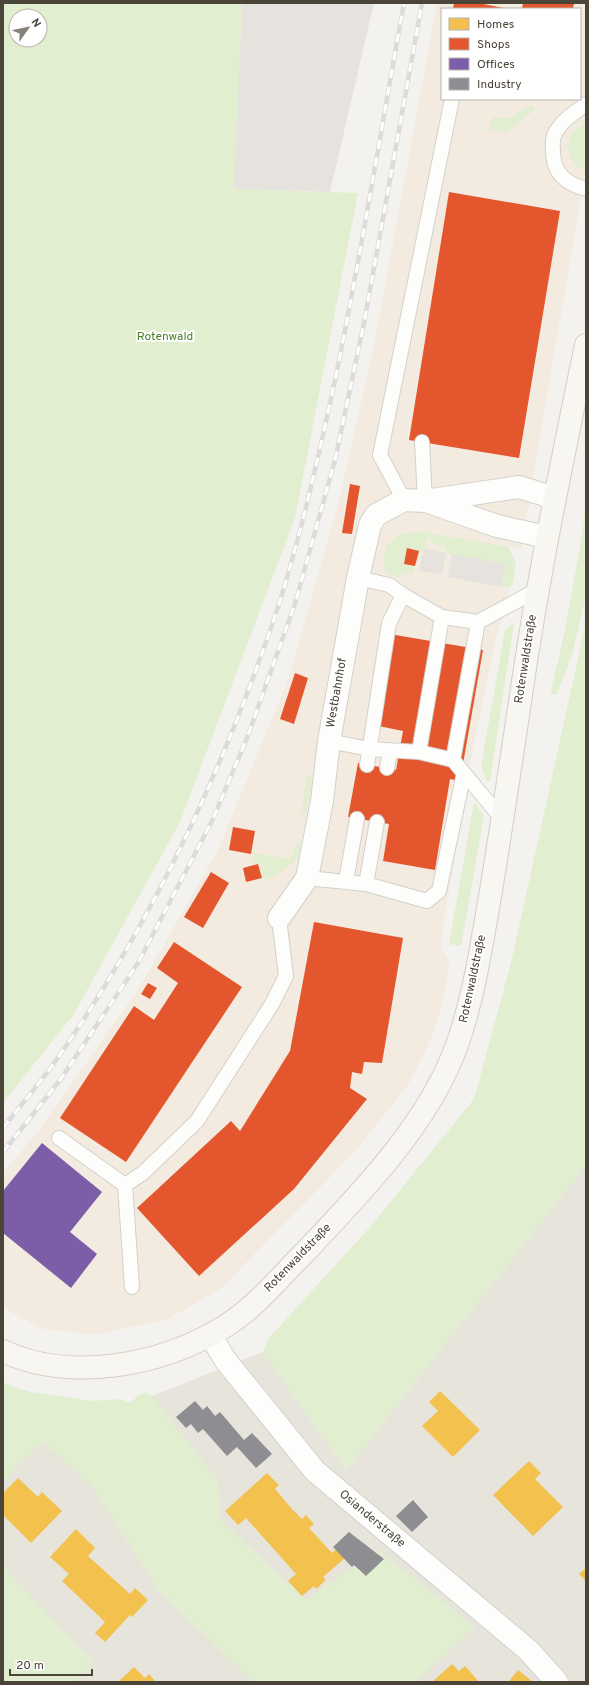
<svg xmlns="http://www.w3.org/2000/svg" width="589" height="1685" viewBox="0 0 589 1685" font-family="Overpass,sans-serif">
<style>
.residential{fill:#e7e4dc}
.commercial{fill:#f3ebdf;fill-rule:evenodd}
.industrial{fill:#e6e2de}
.green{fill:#e1eecf;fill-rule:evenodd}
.parking{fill:#e6e3df}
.homes{fill:#f2c14e}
.shops{fill:#e4572e}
.offices{fill:#7b5ea7}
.industry{fill:#8d8d92}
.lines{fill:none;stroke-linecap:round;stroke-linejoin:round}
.lane-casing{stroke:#d2d0cb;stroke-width:16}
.street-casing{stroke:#d2d0cb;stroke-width:24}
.secondary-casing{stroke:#d3cfc5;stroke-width:24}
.lane{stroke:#fdfdfc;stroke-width:14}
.street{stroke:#fdfdfc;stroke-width:22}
.secondary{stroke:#f7f6f1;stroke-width:22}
.rail-casing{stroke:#dbdbda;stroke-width:4.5}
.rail{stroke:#fff;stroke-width:3;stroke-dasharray:9;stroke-linecap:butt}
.labels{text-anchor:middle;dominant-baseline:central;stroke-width:4;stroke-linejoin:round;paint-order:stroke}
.park-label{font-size:12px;fill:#4a7f2a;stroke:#fff}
.street-label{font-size:12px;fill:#4b4439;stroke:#fff}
</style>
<rect width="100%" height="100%" fill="#f4f2ee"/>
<path class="residential" d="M586,1165V1682H3V1481L42,1440L263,1352L346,1470Z"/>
<path class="commercial" d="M437,3H586V167L521,550L509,547L516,565L497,635L474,743L444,920L441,947L450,964L441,1010L428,1046L408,1085L353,1154L220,1289L168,1319L95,1335L43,1329L3,1308V1173L39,1130L139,988L218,850L289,677L339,501L376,335ZM442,9H580V99H442Z"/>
<path class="industrial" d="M242,3H374L330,192L233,189Z"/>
<path class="green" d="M3,3H242L234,189L358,193L295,518L180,822L74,1014L3,1103ZM16,16H40V40H16Z
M531,105L536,109L507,132L490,130L492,117L508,119Z
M586,123V171C574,167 570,156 567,145L573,132Z
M586,498V595L572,655L557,694L555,695L552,694L551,691L565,630L583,530Z
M410,532H422L509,547L516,565L512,586L501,587L505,564L446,553V546L431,543L432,539L428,538L423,552L407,549L404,564L415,566L414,573L405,572L398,577L388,574C379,565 385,544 395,538C399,534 405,534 410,532Z
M586,622V1165L346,1470L263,1352L269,1338L370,1227L474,1099L512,959Z
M514,623L490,781H487L481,767L505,630Z
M307,775L311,776L312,779L306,810L301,815Z
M474,802L484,816L461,946L449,944Z
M298,842L300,843C303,862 278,874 264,881L260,862L252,863L254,853L290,859Z
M3,1381L8,1385L31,1392L92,1401L120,1399L130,1403L139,1395L146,1392L152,1396L218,1480L220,1519L306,1600L378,1550L475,1627L415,1682H253L157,1589L93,1487L42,1441L3,1481Z
M3,1567L94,1663L75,1682H3Z"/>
<path class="parking" d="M424,548L446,553L442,575L419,571Z
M452,554L505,564L501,587L448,577Z"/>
<path class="homes" d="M440,1391L480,1430L453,1457L422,1426L438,1411L429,1402Z
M529,1461L541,1473L535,1479L563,1507L533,1536L493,1495Z
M267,1473L279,1485L275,1489L292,1509L302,1519L306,1515L314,1524L309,1528L332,1553L336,1549L345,1558L323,1577L326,1580L316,1589L314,1586L302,1596L288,1581L296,1574L246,1518L238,1525L225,1511Z
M18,1478L38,1497L42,1492L62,1511L31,1543L3,1515V1493Z
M76,1529L95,1548L88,1556L130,1594L135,1588L148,1600L132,1617L130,1615L105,1642L95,1633L105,1622L62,1581L69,1574L50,1557Z
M586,1568V1581L579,1574Z
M452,1664L459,1671L465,1666L479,1682H432Z
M134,1667L145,1678L149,1674L156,1682H118Z
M518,1670L533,1682H510L509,1681Z"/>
<path class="shops" d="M454,3H478L509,9H453Z
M523,3H574L573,9H522Z
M449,192L560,211L519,458L409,440Z
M350,484L360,486L352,534L342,533Z
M407,548L419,551L415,566L404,564Z
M384,633L483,650L460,781L450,779L435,870L383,861L389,824L348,817L358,763L396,770L403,731L369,724Z
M295,673L308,678L294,724L280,719Z
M233,827L255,831L251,854L229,850Z
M258,864L262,878L246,882L243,868Z
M211,872L229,883L203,928L184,917Z
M314,922L403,938L382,1063L364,1062L362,1074L352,1072L350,1088L367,1099L294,1189L199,1276L137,1208L231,1121L240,1131L290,1051Z
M174,942L242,987L126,1162L60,1118L134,1006L154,1020L178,983L157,968Z
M148,983L157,988L150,999L141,994Z"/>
<path class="offices" d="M42,1143L102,1192L70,1232L97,1254L71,1288L3,1233V1191Z"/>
<path class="industry" d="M195,1401L203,1410L207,1406L215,1416L220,1412L244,1440L252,1433L272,1454L256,1468L237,1447L227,1456L203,1429L198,1433L191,1424L186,1428L176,1417Z
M413,1500L428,1517L412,1532L396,1516Z
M349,1532L384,1559L366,1576L354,1565L352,1567L333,1547Z"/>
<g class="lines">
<g class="lane-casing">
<path id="lane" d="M586,104C578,111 566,117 560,126C553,134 552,141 553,151C553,173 566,184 586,189
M422,442L425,501
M404,500L380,455L452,99
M358,578L389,585L403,595L442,617L478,622
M329,741L369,749L419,752L453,760
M419,752L442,617
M367,765L389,623L403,595
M387,768L390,751
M503,820L453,760L478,622L537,590
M307,878L366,884L427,901L439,891L464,773
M346,881L357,819
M366,884L377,822
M59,1138L125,1185
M132,1287L125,1185L143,1173L197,1121L272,1004L286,976L279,918"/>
</g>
<g class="street-casing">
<path id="street" d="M426,501L497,526L547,537
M279,918L307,878L322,801L329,741L358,578L370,525L376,515L404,500L425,501L519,487L555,498
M210,1335L226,1361L315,1471L528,1650L557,1682"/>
</g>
<g class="secondary-casing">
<path id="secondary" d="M3,1351C71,1383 162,1365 224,1327C255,1308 280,1277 306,1251C362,1192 429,1123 457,1045C474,997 481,947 490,897C501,830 511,762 521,695C538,577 562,461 586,345"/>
</g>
<use href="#lane" class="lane"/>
<use href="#street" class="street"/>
<use href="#secondary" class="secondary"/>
<g class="rail-casing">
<path id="rail" d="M3,1128C24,1101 47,1075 66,1046C159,909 227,761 279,604C302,531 319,454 335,380C361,255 381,129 404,3
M3,1152L60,1080L138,963L213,819L247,738L295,604L335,460L364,323L422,3"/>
</g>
<use href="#rail" class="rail"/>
</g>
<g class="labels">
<g class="park-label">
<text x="165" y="337">Rotenwald</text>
</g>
<g class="street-label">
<text transform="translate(526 659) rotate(-81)">Rotenwaldstraße</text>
<text transform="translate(337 693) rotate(-80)">Westbahnhof</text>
<text transform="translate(473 979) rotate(-78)">Rotenwaldstraße</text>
<text transform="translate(298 1258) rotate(-46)">Rotenwaldstraße</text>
<text transform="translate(372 1519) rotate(40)">Osianderstraße</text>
</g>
</g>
<rect width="589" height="1685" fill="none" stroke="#4b4439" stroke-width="8"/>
<rect x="441" y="8" width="140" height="92" fill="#ffffff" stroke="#b7b4b0"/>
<rect x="449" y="18" width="20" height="12" fill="#f2c14e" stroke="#b7b4b0"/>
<text x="477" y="28" font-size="12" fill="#4b4439">Homes</text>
<rect x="449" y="38" width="20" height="12" fill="#e4572e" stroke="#b7b4b0"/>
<text x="477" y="48" font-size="12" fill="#4b4439">Shops</text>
<rect x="449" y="58" width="20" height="12" fill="#7b5ea7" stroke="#b7b4b0"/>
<text x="477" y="68" font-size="12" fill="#4b4439">Offices</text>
<rect x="449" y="78" width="20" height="12" fill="#8d8d92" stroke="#b7b4b0"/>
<text x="477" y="88" font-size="12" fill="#4b4439">Industry</text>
<g transform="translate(28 28) rotate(57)"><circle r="19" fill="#ffffff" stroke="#b7b4b0"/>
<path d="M0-3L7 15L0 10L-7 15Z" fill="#868178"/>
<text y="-6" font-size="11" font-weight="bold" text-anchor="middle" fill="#4b4439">N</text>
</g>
<path d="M10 1669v6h82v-6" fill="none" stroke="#4b4439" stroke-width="2"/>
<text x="16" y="1669" font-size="12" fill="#4b4439" stroke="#ffffff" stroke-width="3" paint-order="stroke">20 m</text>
</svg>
